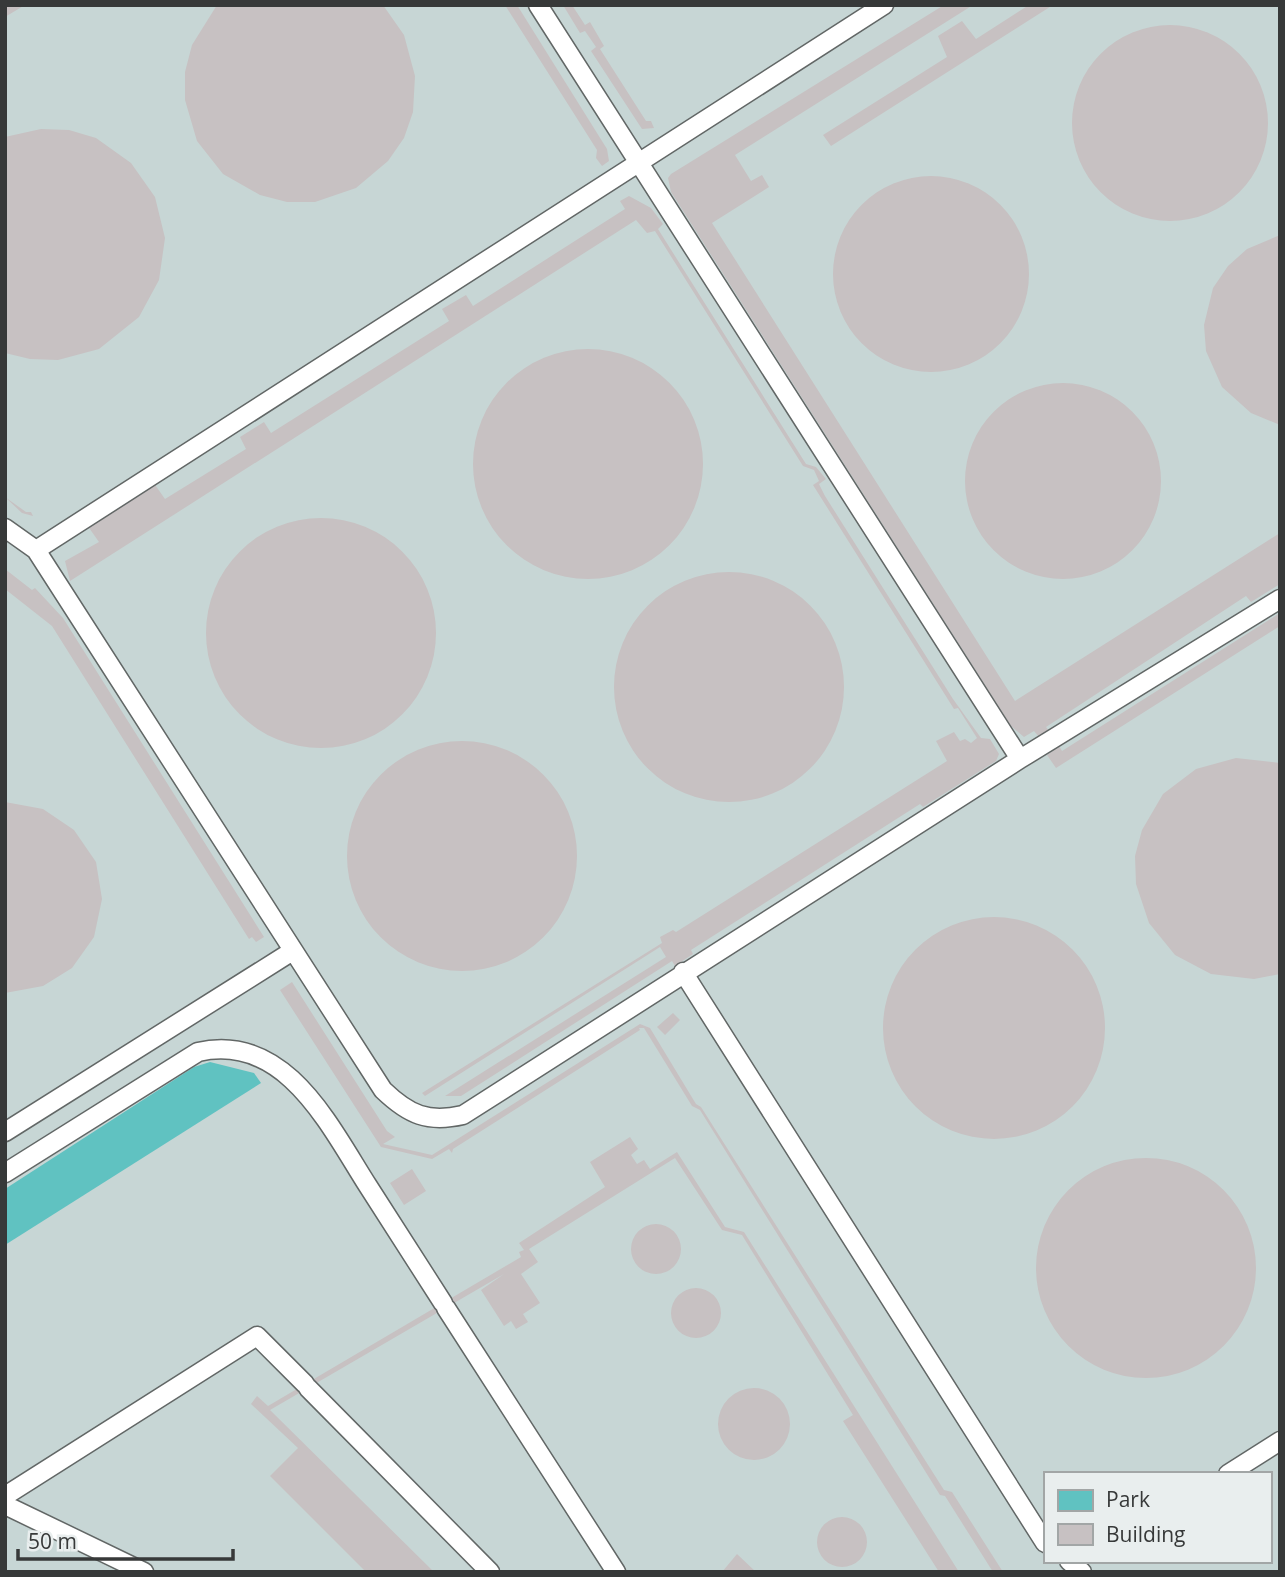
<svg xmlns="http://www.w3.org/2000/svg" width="1285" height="1577" viewBox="0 0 1285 1577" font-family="'Open Sans',sans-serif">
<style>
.built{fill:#c7d6d5;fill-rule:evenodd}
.green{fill:#60c2c1}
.building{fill:#c7c1c2}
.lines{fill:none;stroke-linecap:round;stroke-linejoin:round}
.lane-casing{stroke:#626766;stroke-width:21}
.lane{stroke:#fff;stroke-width:18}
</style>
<rect width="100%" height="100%" fill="#dbe1e1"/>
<path class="built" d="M5,5H1280V1572H5ZM1045,1474H1269V1561H1045Z"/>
<path class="green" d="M210,1062L254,1073L261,1083L5,1245V1189L194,1067Z"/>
<path class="building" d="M5,5H25L5,17Z
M217,5H383L404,35L415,76L413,112L404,138L388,161L356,188L315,202H287L260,195L223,174L197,141L185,100V72L192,45Z
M505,5H517L607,149L609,161L602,166L596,158L597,150Z
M563,5H572L585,25L590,22L604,46L600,49L646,121H651L654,128L642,129L591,51L596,47L585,31L580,33Z
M944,5H973L735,155L751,181L762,175L769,187L712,223L1015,701L1280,533V584L1251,602L1246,596L1046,727L1050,732L1040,738L1034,731L1024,737L1011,726L671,192L668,178L671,174Z
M1029,5H1053L831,146L823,135L947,57L938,36L962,21L976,39Z
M1072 123a98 98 0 1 1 196 0a98 98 0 1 1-196 0Z
M41,129L69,130L96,138L131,163L155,197L165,238L159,280L139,317L99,349L58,360L30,359L5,353V137Z
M833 274a98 98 0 1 1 196 0a98 98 0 1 1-196 0Z
M629,196L651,208L663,224L658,229L806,464L816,467L826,479L819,484L825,496L953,699L981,738L990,739L999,754L996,761L923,807L920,804L691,950L693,954L675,966L672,961L461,1096H445L666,957L660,947L425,1096L422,1093L662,943L660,937L673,930L676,932L947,761L936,741L954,732L960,741L965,739L971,743L977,738L958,708L954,709L813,485L819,481L814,470L803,466L655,231L647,233L636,220L70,581L65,561L99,542L87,525L153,482L165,499L246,449L240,437L264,422L271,433L449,321L442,309L466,295L473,306L625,209L620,201Z
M1280,235V425L1251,413L1222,387L1206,351L1204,325L1213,288L1228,266L1247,249Z
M473 464a115 115 0 1 1 230 0a115 115 0 1 1-230 0Z
M965 481a98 98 0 1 1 196 0a98 98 0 1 1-196 0Z
M5,497L26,512H31L33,516L22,513Z
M206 633a115 115 0 1 1 230 0a115 115 0 1 1-230 0Z
M5,569L32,590L35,588L63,618L264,937L256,942L252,937L249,939L52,626L5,589Z
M614 687a115 115 0 1 1 230 0a115 115 0 1 1-230 0Z
M1280,613V626L1056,768L1047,755L1059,746L1062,751Z
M347 856a115 115 0 1 1 230 0a115 115 0 1 1-230 0Z
M1236,758L1280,763V974L1254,979L1211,974L1175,955L1149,923L1136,884L1135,856L1142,830L1163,794L1196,769Z
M5,802L43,809L74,830L96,862L102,899L94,937L72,968L43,986L5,993Z
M883 1028a111 111 0 1 1 222 0a111 111 0 1 1-222 0Z
M292,982L387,1131L395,1137L383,1144L432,1155L640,1024L650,1028L696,1104L701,1107L944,1490L952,1492L1003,1572H993L945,1496L940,1495L700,1110L692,1106L644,1028H639L640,1030L453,1149L452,1153L449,1149L432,1159L381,1147L280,990Z
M673,1013L680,1020L665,1035L657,1027Z
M630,1137L638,1149L631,1155L637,1164L644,1160L650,1169L677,1152L725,1227L744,1232L959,1572H939L843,1421L853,1415L742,1235L722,1230L675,1158L529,1249L538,1262L521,1274L540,1303L523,1314L528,1322L516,1329L511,1321L504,1326L481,1290L504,1274L270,1410L434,1572H366L270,1476L298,1448L251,1404L257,1396L268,1406L521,1257L519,1252L524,1250L519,1243L605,1187L590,1162Z
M1036 1268a110 110 0 1 1 220 0a110 110 0 1 1-220 0Z
M412,1169L426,1191L404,1205L390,1183Z
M631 1249a25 25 0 1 1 50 0a25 25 0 1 1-50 0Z
M671 1313a25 25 0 1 1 50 0a25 25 0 1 1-50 0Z
M718 1424a36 36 0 1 1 72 0a36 36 0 1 1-72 0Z
M817 1542a25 25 0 1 1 50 0a25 25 0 1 1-50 0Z
M737,1554L756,1572H722Z"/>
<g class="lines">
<g class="lane-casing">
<path id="lane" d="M538,5L1020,759
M5,528L36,550L383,1090C409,1115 428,1123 463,1115L1020,759L1280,599
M36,550L884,5
M683,972L1045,1543
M5,1132L291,952
M5,1173L198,1052C285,1032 329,1125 368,1186C393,1225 418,1264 443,1303
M446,1308L616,1572
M308,1388L490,1572
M1228,1474L1280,1441
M5,1496L257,1336L305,1384
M5,1505L144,1572
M1069,1561L1082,1572"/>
</g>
<use href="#lane" class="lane"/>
</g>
<rect width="1285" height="1577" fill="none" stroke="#373939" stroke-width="14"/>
<rect x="1044" y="1472" width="228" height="91" fill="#e9eeee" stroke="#a2a6a6" stroke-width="2"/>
<rect x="1058" y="1490" width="35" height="21" fill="#60c2c1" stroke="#a2a6a6" stroke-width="2"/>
<text x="1106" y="1507" font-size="21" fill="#373939">Park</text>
<rect x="1058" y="1524" width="35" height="21" fill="#c7c1c2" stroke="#a2a6a6" stroke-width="2"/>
<text x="1106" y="1542" font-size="21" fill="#373939">Building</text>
<path d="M18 1549v10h215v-10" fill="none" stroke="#373939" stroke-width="3.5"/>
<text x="28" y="1549" font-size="21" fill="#373939" stroke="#e9eeee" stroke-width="5" paint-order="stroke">50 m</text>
</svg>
